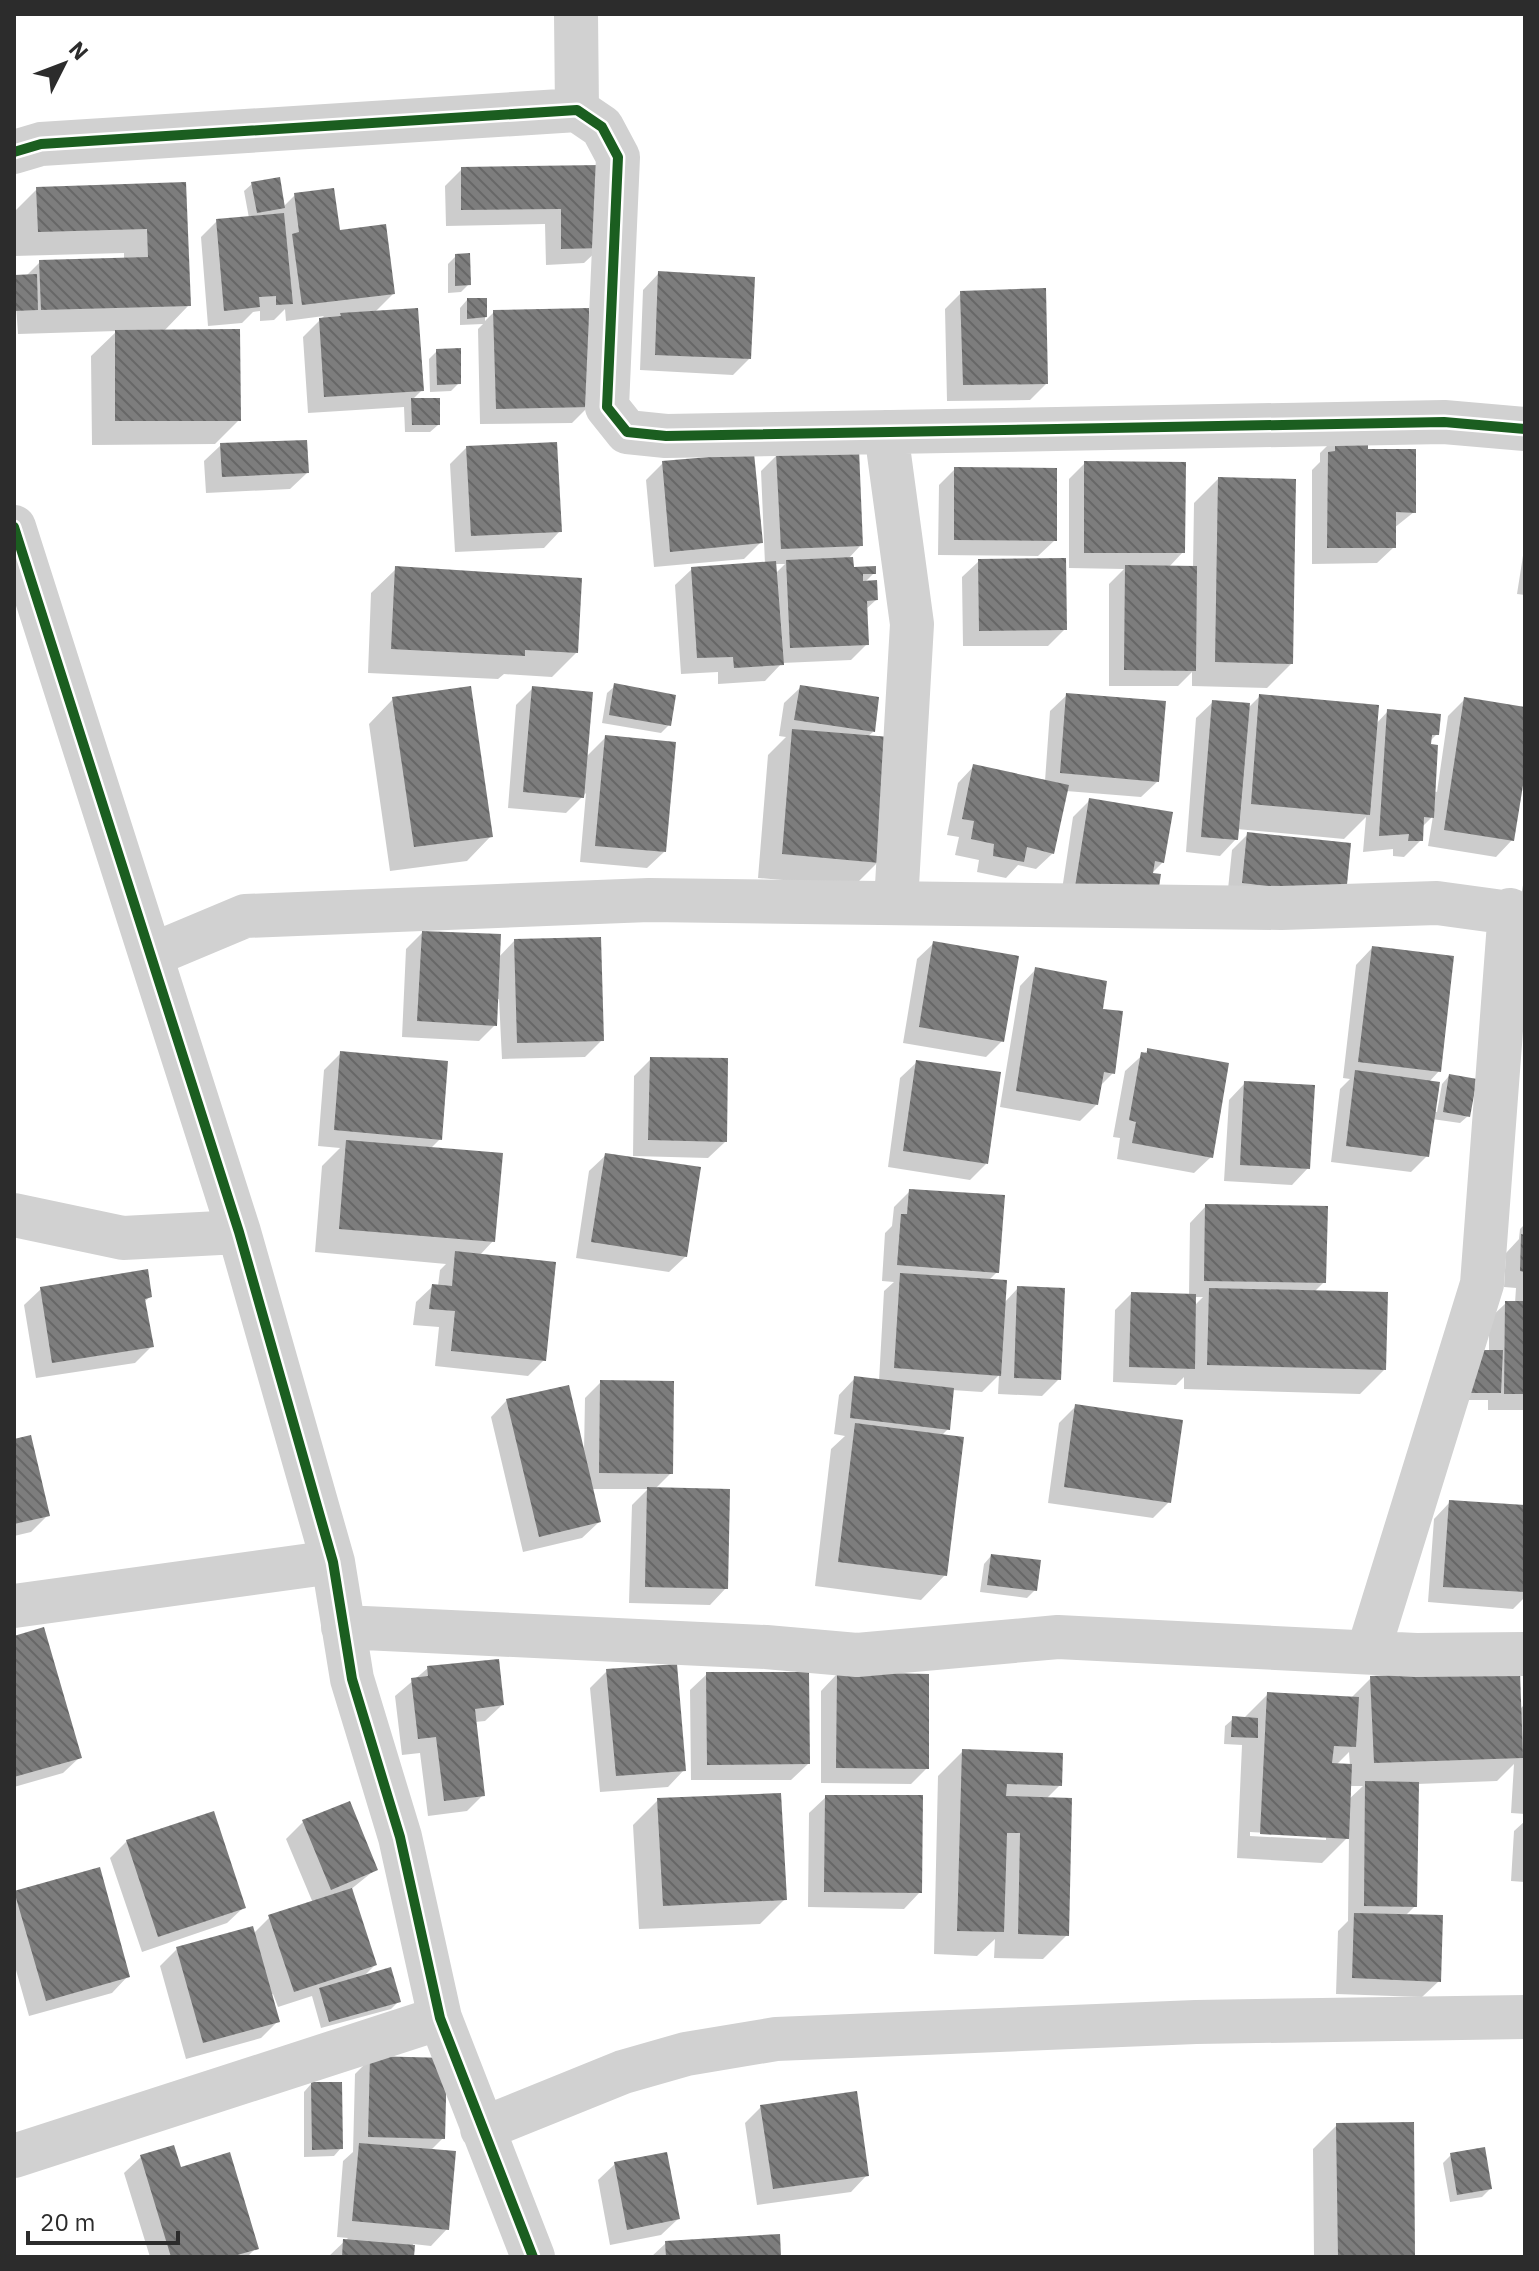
<svg xmlns="http://www.w3.org/2000/svg" width="1539" height="2271" viewBox="0 0 1539 2271" font-family="'IBM Plex Sans',sans-serif">
<style>
.shadow{fill:#0003;fill-rule:evenodd}
.building{fill:url(#building-back-hatch)}
.lines{fill:none;stroke-linecap:round;stroke-linejoin:round}
.street{stroke:#d1d1d1;stroke-width:44}
.cycleway-casing{stroke:#fff;stroke-width:15}
.cycleway{stroke:#1b5e20;stroke-width:10}
</style>
<defs>
<pattern id="building-back-hatch" width="6" height="6" patternUnits="userSpaceOnUse" patternTransform="scale(2)"><rect width="6" height="6" fill="#7d7d7d"/><path d="M-1 5l2 2M0 0l6 6M5-1l2 2" fill="none" stroke="#676767"/></pattern>
</defs>
<rect width="100%" height="100%" fill="#fff"/>
<path class="shadow" d="M599,167L601,247L584,263L546,265L545,224L446,226L445,186L462,169Z
M184,184L189,305L163,332L239,420L215,444L92,445L91,356L117,331L18,334L14,277H25L40,262L124,259V253L14,256V212L37,189Z
M252,184L283,207L295,195L338,233L393,294L374,313L422,390L412,400L438,425L430,432H405L404,407L308,413L303,337L324,316L286,321L285,309L274,320L260,321V311L253,312L242,323L208,326L201,237L217,221L249,218L244,191Z
M456,256L469,284L461,292L448,293V264Z
M659,273L749,359L733,375L640,370L643,290Z
M961,293L1046,384L1030,400L947,401L945,309Z
M467,300H485V321L494,312L589,406L572,423L480,424L478,329L483,324L460,325V308Z
M437,351L459,383L451,391L430,392L429,359Z
M1336,437L1366,451L1414,512L1394,528V547L1377,563L1312,564V470L1320,462V453Z
M221,445L307,473L290,489L206,493L204,461Z
M466,448L560,531L544,548L455,552L450,464Z
M777,455L861,545L847,560L852,569L874,573L864,583L876,600L865,610L867,644L851,660L782,663L765,681L718,684V672L681,674L675,585L692,569L765,564L761,471ZM774,564H785L775,574Z
M663,463L760,543L744,559L654,567L646,480Z
M1085,463L1183,552L1168,568H1193L1194,503L1218,479L1291,664L1267,688L1192,686V672L1178,686H1109V584L1124,569L1069,568V479Z
M955,469L1055,540L1038,556L938,555L939,485Z
M1525,543V595L1517,594Z
M979,561L1065,629L1048,646H963L962,577Z
M396,569L576,653L552,677L504,674L498,679L368,673L371,593Z
M615,686L669,725L661,733L602,723L607,693Z
M801,687L873,732L867,737L878,862L854,886L758,878L768,755L786,737L779,736L784,703Z
M533,688L585,758L606,737L664,852L647,868L580,862L586,793L566,813L508,808L516,705Z
M1067,695L1158,781L1141,797L1066,791L1053,853L1036,869L1018,865L1006,878L977,872L979,860L955,855L959,837L947,835L958,783L974,766L1045,781L1050,711Z
M1260,696L1376,724L1388,711L1437,734L1429,742L1433,791L1437,792L1448,716L1465,699L1525,709V760L1512,840L1496,857L1428,846L1433,816L1422,827L1421,840L1404,857L1393,856V849L1363,852L1366,817L1344,839L1237,829L1236,839L1220,856L1186,852L1196,718L1213,702L1247,709Z
M393,699L491,836L467,861L390,871L369,724Z
M1090,800L1163,862L1150,875L1060,903L1073,817Z
M1248,834L1327,911L1227,899L1232,850Z
M1525,872V899L1521,898Z
M422,933L498,958L514,941L602,1040L585,1057L502,1059L499,999H496L495,1025L479,1041L402,1037L406,949Z
M934,943L1002,1041L986,1057L903,1043L917,959Z
M1372,948L1439,1071L1429,1082L1433,1112H1437L1442,1084L1449,1076L1468,1116L1460,1123L1432,1119L1427,1156L1411,1172L1331,1162L1340,1089L1350,1079L1343,1078L1356,965Z
M1036,969L1101,1010L1113,1073L1100,1086L1097,1104L1080,1121L1000,1107L1020,986Z
M1148,1050L1211,1157L1194,1173L1117,1159L1120,1138L1113,1137L1125,1071Z
M341,1053L440,1139L430,1149L493,1241L479,1256L544,1360L528,1376L435,1366L439,1327L413,1325L416,1302L433,1286H438L440,1270L446,1264L315,1252L322,1166L340,1148L318,1146L324,1070Z
M651,1059L725,1142L708,1158L633,1156L634,1076Z
M917,1062L986,1164L970,1180L888,1167L900,1078Z
M1245,1083L1308,1168L1292,1185L1224,1181L1229,1100Z
M606,1155L686,1256L669,1272L576,1258L589,1171Z
M910,1191L997,1272L988,1281L1004,1303L1018,1288L1059,1379L1042,1396L998,1394L999,1375L982,1392L952,1390L948,1429L941,1436L945,1575L921,1600L815,1586L831,1449L845,1436L834,1434L839,1395L855,1378L879,1381L884,1291L894,1282L882,1281L885,1233L892,1226L894,1207Z
M1206,1206L1324,1282L1314,1292L1384,1370L1360,1394L1184,1389V1377L1176,1385L1113,1382L1115,1310L1131,1294L1189,1295L1190,1223ZM1194,1297H1203L1194,1306Z
M1525,1224V1410H1488V1400H1456L1489,1352V1319L1506,1303H1515L1516,1288L1504,1287L1506,1253L1519,1239L1520,1229Z
M41,1289L150,1297L144,1302L152,1346L135,1363L36,1378L24,1305Z
M601,1382L671,1473L655,1489L726,1588L710,1605L629,1603L632,1505L648,1489H591L599,1522L582,1538L523,1552L491,1417L507,1400L584,1452L585,1398Z
M1076,1406L1169,1502L1153,1518L1048,1503L1059,1423Z
M14,1441L48,1515L31,1532L14,1536Z
M1450,1502L1525,1507V1597L1513,1609L1428,1602L1434,1519Z
M991,1556L1035,1590L1027,1598L980,1592L984,1564Z
M14,1638L80,1757L63,1773L14,1787Z
M428,1668L502,1705L485,1721L475,1722L483,1795L467,1811L428,1816L420,1753L402,1755L395,1696Z
M607,1671L684,1770L668,1787L600,1792L590,1688Z
M707,1674L808,1764L791,1780H691L690,1690Z
M837,1674L927,1768L911,1784L821,1783V1691Z
M1371,1678L1520,1709L1525,1704V1814L1511,1813L1514,1764L1497,1781L1417,1784L1415,1906L1405,1916L1439,1981L1422,1997L1336,1994L1338,1931L1348,1921L1349,1836L1322,1863L1237,1858L1242,1745L1224,1744L1225,1726L1233,1719H1243L1268,1694L1350,1699ZM1349,1752L1350,1766L1336,1765ZM1349,1786H1363L1348,1800ZM1250,1832L1326,1836V1840L1250,1836Z
M963,1751L1060,1785L1046,1799L1067,1935L1043,1959L994,1958L995,1939L977,1956L934,1954L938,1776Z
M826,1797L920,1892L904,1909L808,1907L809,1813Z
M658,1800L785,1899L760,1924L639,1929L633,1825Z
M1525,1821V1882L1511,1881L1514,1831Z
M303,1822L376,1869L350,1890L375,1965L362,1978L399,2001L391,2009L321,2028L312,1996L278,2007L273,1994L270,1995L277,2022L261,2038L186,2059L160,1966L177,1949L251,1929L253,1934L270,1917L313,1903L286,1839Z
M127,1841L244,1907L227,1923L142,1952L110,1858Z
M15,1893L128,1976L112,1993L29,2016L14,1963Z
M371,2058L443,2138L430,2151L447,2229L431,2246L413,2244L412,2257H328L348,2238L337,2237L343,2161L353,2152L355,2074Z
M311,2084L341,2148L334,2156L304,2157V2092Z
M761,2107L867,2175L851,2192L757,2205L745,2123Z
M1337,2125L1413,2257H1314L1313,2149Z
M1451,2155L1490,2189L1482,2197L1450,2202L1443,2163Z
M141,2157L179,2170L256,2248L247,2257H150L124,2173Z
M615,2164L678,2219L661,2235L610,2245L598,2180Z
M666,2243L779,2257H651Z"/>
<path class="building" d="M601,165L603,248L561,249V209L461,210V167Z
M280,177L285,208L257,213L251,182Z
M186,182L191,306L41,310L39,260L148,257L147,229L38,232L36,187Z
M334,188L340,230L386,224L395,294L302,305L292,234L299,232L294,193Z
M284,213L293,304L276,305V296L259,297L260,307L224,311L216,219Z
M470,253L471,285L455,286V254Z
M658,271L755,277L751,359L655,355Z
M37,274L38,310L14,311V275Z
M1046,288L1048,384L963,385L960,291Z
M467,298H487V317L467,319Z
M418,308L424,391L324,397L319,318L341,316L340,313Z
M589,308L591,407L496,409L493,310Z
M240,329L241,421H115V330Z
M461,348V384L437,385L436,349Z
M411,398H440V425H412Z
M1335,435H1368V449H1416V513L1396,512V548H1327L1328,452L1335,451Z
M307,440L309,473L222,477L220,443Z
M557,442L562,532L471,536L466,446Z
M859,449L863,546L781,549L776,453Z
M754,453L763,543L670,552L662,461Z
M1084,461L1186,462L1185,553H1084Z
M954,467L1057,468V541L954,540Z
M1218,477L1296,479L1293,664L1215,662Z
M853,557L854,567L876,566V574H863V581L877,580L878,600L867,601L869,645L790,648L786,560Z
M1066,558L1067,630L979,631L978,559Z
M776,561L784,665L734,668L733,657L697,658L691,567Z
M1125,565L1197,566L1196,671L1124,670Z
M395,566L582,578L578,653L525,650V656L391,649Z
M614,683L676,695L671,726L609,715Z
M800,685L879,697L875,732L794,720Z
M471,686L493,837L414,847L392,697Z
M532,686L593,692L584,798L523,792Z
M1066,693L1166,701L1159,782L1060,773Z
M1259,694L1379,705L1370,815L1251,804Z
M1464,697L1525,707V773L1514,841L1444,830Z
M1212,700L1250,703L1238,840L1201,837Z
M1387,709L1441,714L1439,735H1432L1431,744L1438,745L1434,818L1424,817L1423,841H1408L1409,834L1379,836Z
M792,729L890,737L880,863L782,854Z
M605,735L676,742L666,852L595,846Z
M973,764L1069,785L1054,854L1027,847L1024,862L993,856L994,844L971,839L974,821L962,819Z
M1089,798L1173,812L1164,863L1155,861L1153,873L1161,874L1157,900L1075,887Z
M1247,832L1351,843L1346,895L1242,883Z
M422,931L501,934L497,1026L417,1021Z
M601,937L604,1041L517,1043L514,939Z
M933,941L1019,956L1004,1042L919,1027Z
M1372,946L1454,956L1441,1072L1358,1062Z
M1035,967L1107,981L1103,1009L1123,1011L1115,1074L1104,1072L1098,1105L1016,1091Z
M1147,1048L1229,1063L1213,1158L1132,1143L1136,1122L1129,1120L1141,1052L1147,1053Z
M340,1051L448,1061L442,1140L334,1130Z
M650,1057L728,1058L727,1142L648,1140Z
M916,1060L1001,1072L988,1164L903,1151Z
M1355,1070L1440,1082L1429,1157L1346,1146Z
M1449,1074L1477,1079L1470,1117L1443,1112Z
M1244,1081L1315,1085L1310,1169L1240,1165Z
M346,1140L503,1153L495,1242L339,1229Z
M605,1153L701,1167L687,1257L591,1242Z
M909,1189L1005,1195L999,1273L897,1265L901,1214H907Z
M1205,1204L1328,1206L1326,1283L1204,1281Z
M1521,1234L1525,1235V1272L1520,1271Z
M455,1251L556,1262L546,1361L451,1351L455,1311L429,1309L432,1284L452,1286Z
M148,1269L152,1297L145,1299L154,1347L52,1363L40,1287Z
M900,1273L1007,1280L1001,1376L894,1368Z
M1017,1286L1065,1288L1061,1380L1014,1378Z
M1209,1288L1388,1292L1386,1370L1207,1365Z
M1131,1292L1196,1294L1195,1369L1129,1367Z
M1505,1301H1525V1394H1504Z
M1464,1350H1503L1501,1393H1463Z
M854,1376L954,1388L950,1430L850,1418Z
M600,1380L674,1381L673,1474L599,1473Z
M569,1385L601,1522L539,1537L506,1399Z
M1075,1404L1183,1420L1171,1503L1064,1487Z
M855,1423L964,1437L947,1576L838,1562Z
M31,1435L50,1516L14,1524V1439Z
M647,1487L730,1489L728,1589L645,1587Z
M1449,1500L1525,1505V1592L1443,1587Z
M991,1554L1041,1560L1037,1591L987,1585Z
M44,1627L82,1758L14,1777V1636Z
M499,1659L504,1705L475,1709L485,1796L444,1801L436,1737L418,1739L411,1678L428,1676L427,1666Z
M677,1664L686,1771L616,1776L606,1669Z
M1520,1671L1523,1758L1374,1763L1370,1676Z
M706,1672H809L810,1764L707,1765Z
M837,1672L929,1674V1769L836,1768Z
M1267,1692L1359,1697L1356,1747L1334,1746L1332,1763L1352,1764L1349,1839L1260,1834Z
M1232,1716L1258,1718V1738L1231,1737Z
M962,1749L1063,1753L1062,1786L1007,1784L1006,1796L1072,1798L1069,1936L1018,1934L1020,1833H1007L1004,1932L957,1931Z
M1365,1781L1419,1782L1417,1907L1364,1906Z
M781,1793L787,1900L663,1906L657,1798Z
M825,1795H923L922,1893L824,1892Z
M350,1801L378,1870L331,1890L302,1820Z
M214,1811L246,1908L158,1937L126,1840Z
M100,1867L130,1977L46,2001L14,1891Z
M352,1888L377,1965L294,1992L268,1915Z
M1354,1913L1443,1915L1441,1982L1352,1978Z
M253,1926L280,2022L203,2043L176,1947Z
M391,1967L401,2002L329,2022L319,1988Z
M370,2056L447,2058L445,2139L368,2137Z
M311,2082H342L343,2149L312,2150Z
M857,2091L869,2176L773,2189L760,2105Z
M1414,2122L1415,2257H1338L1336,2123Z
M359,2143L456,2151L449,2230L352,2221Z
M174,2145L181,2167L230,2152L259,2249L230,2257H171L140,2155Z
M1485,2147L1492,2189L1457,2195L1450,2153Z
M667,2152L680,2219L627,2230L614,2162Z
M780,2234L781,2257H666L665,2241Z
M343,2239L415,2245L414,2257H342Z"/>
<g class="lines">
<path class="street" d="M576,14L577,110
M14,152L41,144L577,110L602,127L618,157L607,407L627,432L666,436L1444,422L1525,429
M886,432L912,624L896,903
M14,527L239,1232L333,1562L352,1679L400,1837L440,2018L533,2257
M152,955L245,916L649,900L1281,908L1437,903L1525,915
M14,1215L123,1238L239,1232
M14,1606L333,1562
M343,1627L766,1647L857,1655L1058,1637L1416,1655L1525,1654
M1368,1652L1482,1284L1510,910
M482,2129L623,2072L686,2054L776,2039L1196,2022L1525,2017
M14,2156L440,2018"/>
<g class="cycleway-casing">
<path id="cycleway" d="M14,152L41,144L577,110L602,127L618,157L607,407L627,432L666,436L1444,422L1525,429
M14,527L239,1232L333,1562L352,1679L400,1837L440,2018L533,2257"/>
</g>
<use href="#cycleway" class="cycleway"/>
</g>
<rect width="1539" height="2271" fill="none" stroke="#2c2c2c" stroke-width="32"/>
<g transform="translate(64 64) rotate(48)" stroke="#ffffff" stroke-width="6" paint-order="stroke">
<path d="M0-6L14 30L0 20L-14 30Z" fill="#2c2c2c"/>
<text y="-12" font-size="22" font-weight="bold" text-anchor="middle" fill="#2c2c2c">N</text>
</g>
<path d="M28 2231v12h150v-12" fill="none" stroke="#2c2c2c" stroke-width="4"/>
<text x="40" y="2231" font-size="24" fill="#2c2c2c" stroke="#ffffff" stroke-width="6" paint-order="stroke">20 m</text>
</svg>
